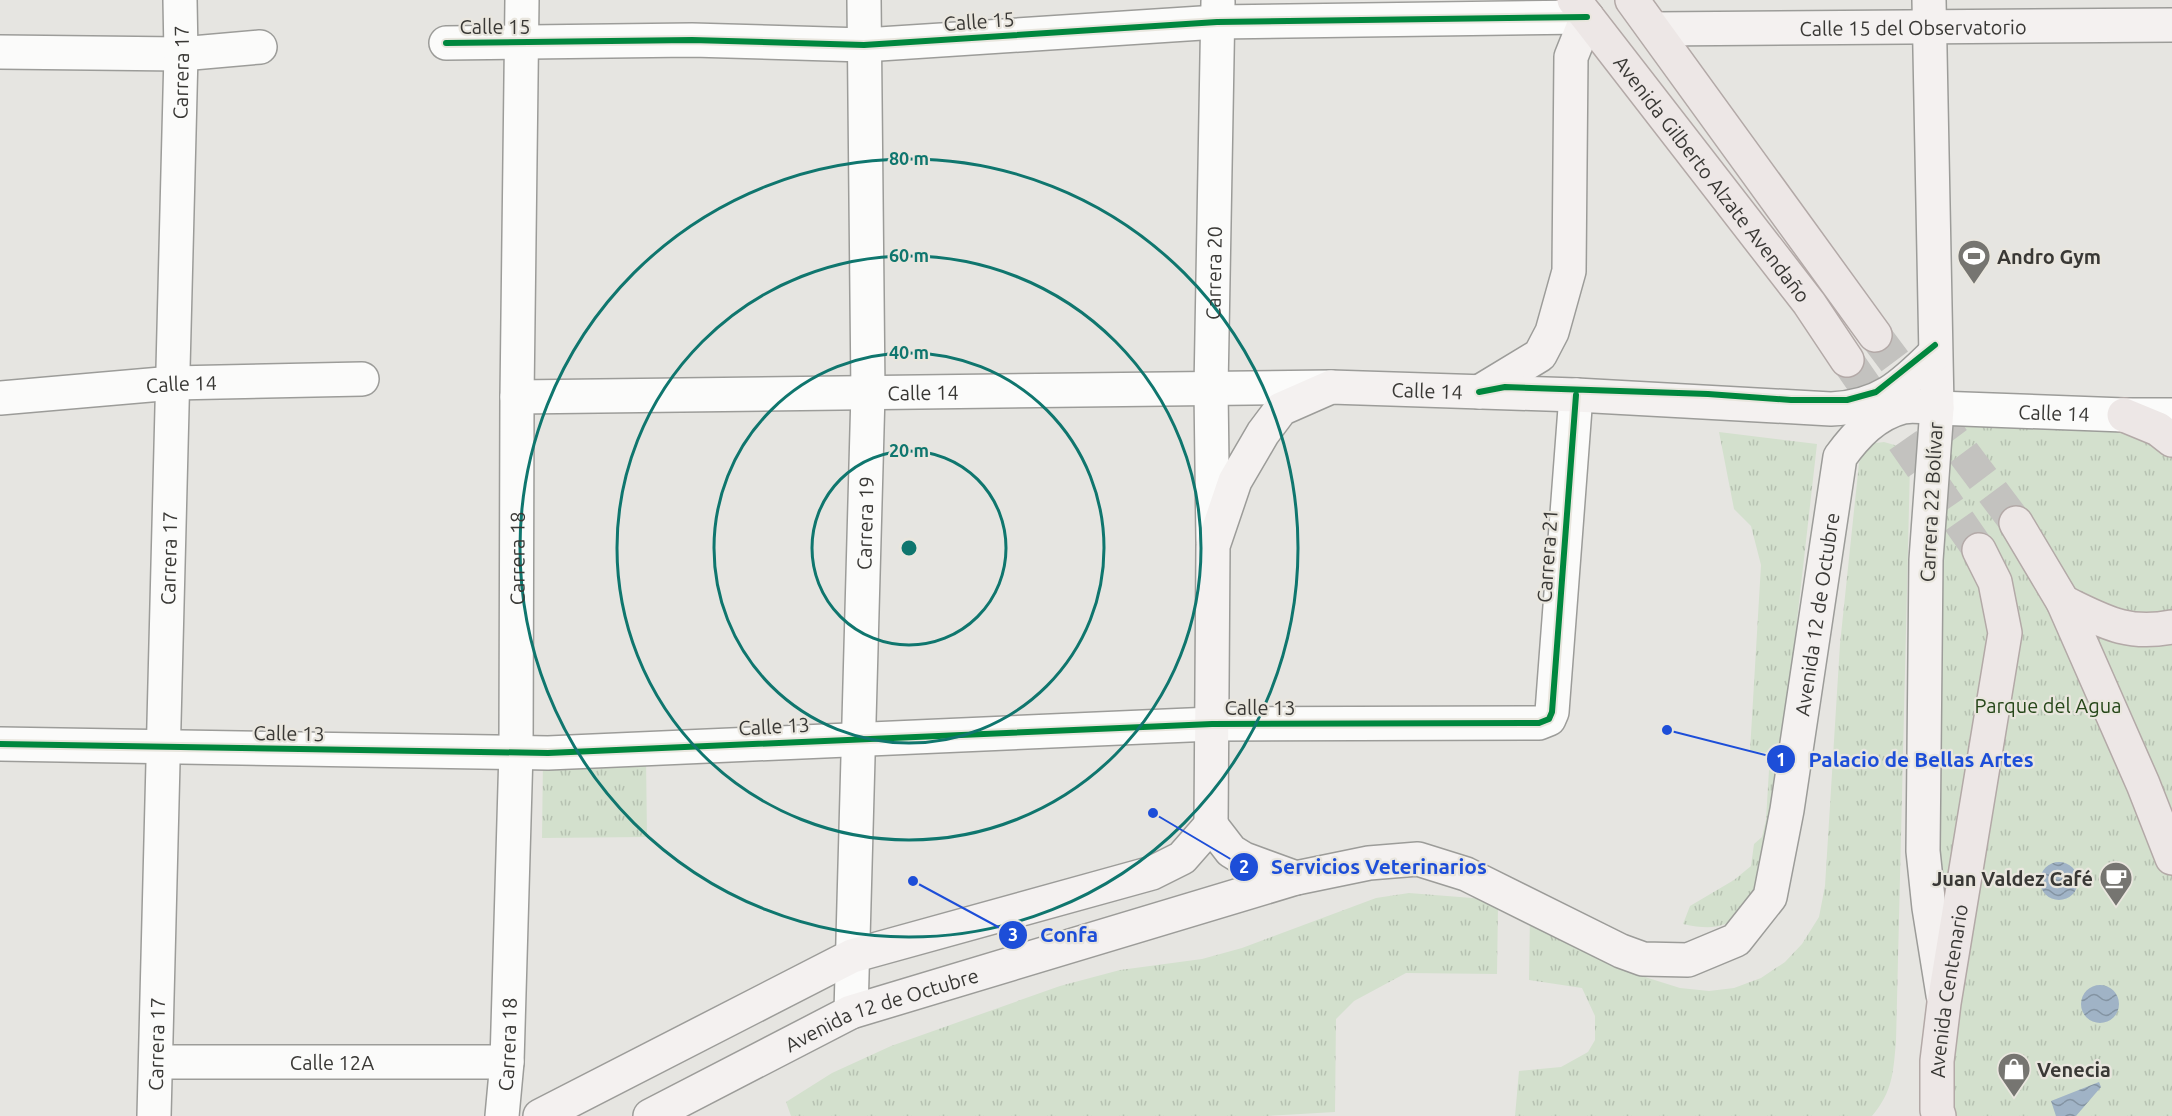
<svg xmlns="http://www.w3.org/2000/svg" width="2172" height="1116" viewBox="0 0 2172 1116" font-family="Ubuntu,sans-serif">
<style>
.grass{fill:url(#grass-tufts)}
.water{fill:url(#water-waves)}
.lines{fill:none;stroke-linecap:round;stroke-linejoin:round}
.primary-tunnel{stroke:#c3c2bf;stroke-width:33;stroke-dasharray:33 16;stroke-linecap:butt}
.street-casing{stroke:#9c9c99;stroke-width:36}
.secondary-casing{stroke:#9c9c99;stroke-width:36}
.primary-casing{stroke:#b3a9a7;stroke-width:36}
.street{stroke:#fbfbfa;stroke-width:33}
.secondary{stroke:#f4f1f0;stroke-width:33}
.primary{stroke:#ede7e6;stroke-width:33}
.cycleway-casing{stroke:#e9e6de;stroke-width:10}
.cycleway{stroke:#00873e;stroke-width:6}
.ring{fill:none;stroke:#0f766e;stroke-width:3}
.labels{text-anchor:middle;dominant-baseline:central;stroke-width:4.5;stroke-linejoin:round;paint-order:stroke}
.street-label{font-size:20px;fill:#393835;stroke:#e9e6de}
.poi-label{font-size:20px;font-weight:bold;fill:#393835;stroke:#e9e6de;text-anchor:start}
.park-label{font-size:20px;fill:#264719;stroke:#e9e6de}
.centre{fill:#0f766e;stroke:#e9e6de;stroke-width:3}
.ring-label{font-size:18px;text-anchor:middle;font-weight:bold;fill:#0f766e;stroke:#e9e6de;stroke-width:4.5;stroke-linejoin:round;paint-order:stroke}
.leader{fill:none;stroke:#1d4ed8;stroke-width:2}
.callout-dot{fill:#1d4ed8;stroke:#e9e6de;stroke-width:2}
.mark-label{font-size:18px;text-anchor:middle;font-weight:bold;fill:#fff}
.callout-label{font-size:21px;text-anchor:middle;font-weight:bold;fill:#1d4ed8;stroke:#e9e6de;stroke-width:4.5;stroke-linejoin:round;paint-order:stroke}
</style>
<defs>
<pattern id="grass-tufts" width="24" height="20" patternUnits="userSpaceOnUse" patternTransform="scale(1.5)"><rect width="24" height="20" fill="#d3e0cd"/><path d="M3 7l-1-3M5 7V3M7 7l1-3M15 17l-1-3M17 17v-4M19 17l1-3" fill="none" stroke="#b6c1b1"/></pattern>
<pattern id="water-waves" width="16" height="10" patternUnits="userSpaceOnUse" patternTransform="scale(1.5)"><rect width="16" height="10" fill="#a0b3c6"/><path d="M0 5q4-4 8 0t8 0" fill="none" stroke="#8393a2"/></pattern>
</defs>
<rect width="100%" height="100%" fill="#e6e5e1"/>
<path class="grass" d="M1937,408L2172,415V1116H1948L1937,1061Z
M1719,432L1817,444L1767,885C1737,917 1731,935 1683,924L1690,906L1734,880L1751,866L1754,844L1762,837L1766,820L1770,753L1750,751L1761,565L1751,526L1734,509Z
M1884,442L1898,446L1910,466L1896,1042C1893,1073 1893,1091 1872,1116H1515L1519,1071L1561,1067L1588,1052L1595,1040V1016L1582,988L1529,980L1530,914L1645,977L1680,988L1709,991L1734,988L1761,978L1785,962L1802,944L1819,917L1825,886L1840,644L1859,463L1868,444Z
M646,756L647,837L542,838L543,757Z
M1409,893L1485,899L1498,907L1497,974L1406,973L1354,1001L1336,1019L1335,1112L1267,1116H791L786,1102L832,1073L891,1046L1060,986L1120,970L1202,959L1242,948L1376,898Z"/>
<path class="water" d="M2040 881a19 19 0 1 1 38 0a19 19 0 1 1-38 0Z
M2081 1004a19 19 0 1 1 38 0a19 19 0 1 1-38 0Z
M2099,1082L2101,1087L2076,1116H2056L2051,1101Z"/>
<g class="lines">
<path class="primary-tunnel" d="M1875,335L2016,523
M1847,360L1979,550"/>
<g class="street-casing">
<g id="street">
<path d="M446,43L692,40L864,45L1217,22L1587,17"/>
<path d="M0,52L181,54L260,47"/>
<path id="s1" d="M517,397L1331,387"/>
<path id="s2" d="M0,398L173,383L362,379"/>
<path id="s3" d="M1937,408L2124,415H2172"/>
<path id="s4" d="M1213,541L1211,389L1218,2"/>
<path d="M0,744L548,753L1212,724L1539,723L1549,719L1552,712L1576,395"/>
<path id="s5" d="M851,1012L868,393L864,0"/>
<path id="s6" d="M156,1062H507"/>
<path id="s7" d="M154,1116L181,54L180,0"/>
<path id="s8" d="M502,1116L507,1062L516,751L517,397L522,0"/>
</g>
</g>
<g class="secondary-casing">
<g id="secondary">
<path d="M1929,0L1937,408L1926,560L1923,851L1929,908L1943,995"/>
<path id="s9" d="M1655,29L2172,25"/>
<path d="M1479,392L1540,355L1552,332L1569,271L1571,57L1587,17"/>
<path id="s10" d="M1211,825L1213,546L1235,481L1263,433L1281,409L1331,387L1576,395L1831,409C1880,407 1902,386 1935,353"/>
<path d="M1211,825L1231,851L1244,859L1296,878"/>
<path d="M540,1116L852,956L1152,873L1182,858L1211,825"/>
<path id="s11" d="M650,1116L851,1012L1296,878L1369,863L1418,859L1466,874L1621,951L1643,959L1688,960L1736,940L1770,897L1787,810L1840,457C1856,435 1875,414 1903,407C1913,405 1926,407 1937,408"/>
</g>
</g>
<g class="primary-casing">
<g id="primary">
<path id="s12" d="M1574,0L1809,303L1847,360"/>
<path d="M1632,0L1875,335"/>
<path d="M2124,415L2158,429L2172,440"/>
<path d="M2016,523L2063,602L2143,784L2172,858"/>
<path d="M2063,602C2103,621 2126,636 2172,627"/>
<path id="s13" d="M1939,1116L1937,1110V1061L1944,1003L2005,633L1995,582L1979,550"/>
</g>
</g>
<use href="#street" class="street"/>
<use href="#secondary" class="secondary"/>
<use href="#primary" class="primary"/>
<g class="cycleway-casing">
<path id="cycleway" d="M446,43L692,40L864,45L1217,22L1587,17
M1479,392L1505,387L1708,394L1791,400H1847L1876,392L1935,345
M0,744L548,753L1212,724L1539,723L1549,719L1552,712L1576,395"/>
</g>
<use href="#cycleway" class="cycleway"/>
</g>
<g class="ring">
<circle cx="909" cy="548" r="97"/>
<circle cx="909" cy="548" r="195"/>
<circle cx="909" cy="548" r="292"/>
<circle cx="909" cy="548" r="389"/>
</g>
<defs>
<g id="stadium-pin" transform="scale(1.725)"><path d="M0 17L-7.5 6A9.5 9.5 0 1 1 7.5 6Z" fill="#767571" stroke="#e9e6de"/><path d="M0-5a6.5 5 0 1 0 0 10a6.5 5 0 1 0 0-10ZM-3.5-1.8h7v3.6h-7Z" fill="#fff"/></g>
<g id="cafe-pin" transform="scale(1.725)"><path d="M0 17L-7.5 6A9.5 9.5 0 1 1 7.5 6Z" fill="#767571" stroke="#e9e6de"/><path d="M-5.5-4.5H6V0H3Q3 3.5 0 3.5H-2.5Q-5.5 3.5-5.5 0ZM3-3.2v2h1.7v-2ZM-6 4.5H4V6H-6Z" fill="#fff"/></g>
<g id="shop-pin" transform="scale(1.725)"><path d="M0 17L-7.5 6A9.5 9.5 0 1 1 7.5 6Z" fill="#767571" stroke="#e9e6de"/><path d="M-5-2.5h2.3a2.7 3.5 0 0 1 5.4 0H5L5.5 6h-11ZM-1.5-2.5h3a1.5 2.3 0 0 0-3 0Z" fill="#fff"/></g>
</defs>
<g fill-rule="evenodd">
<use href="#stadium-pin" x="1974" y="256"/>
<use href="#cafe-pin" x="2116" y="878"/>
<use href="#shop-pin" x="2014" y="1069"/>
</g>
<g class="labels">
<g class="street-label">
<text transform="translate(979 21) rotate(-4)">Calle 15</text>
<text x="495" y="26">Calle 15</text>
<text stroke="none"><textPath href="#s9" startOffset="258">Calle 15 del Observatorio</textPath></text>
<text stroke="none"><textPath href="#s7" startOffset="1044">Carrera 17</textPath></text>
<text stroke="none"><textPath href="#s12" startOffset="226">Avenida Gilberto Alzate Avendaño</textPath></text>
<text stroke="none"><textPath href="#s4" startOffset="268">Carrera 20</textPath></text>
<text stroke="none"><textPath href="#s2" startOffset="182">Calle 14</textPath></text>
<text stroke="none"><textPath href="#s10" startOffset="584">Calle 14</textPath></text>
<text stroke="none"><textPath href="#s1" startOffset="406">Calle 14</textPath></text>
<text stroke="none"><textPath href="#s3" startOffset="117">Calle 14</textPath></text>
<text transform="translate(1931 502) rotate(-87)">Carrera 22 Bolívar</text>
<text stroke="none"><textPath href="#s5" startOffset="489">Carrera 19</textPath></text>
<text transform="translate(1547 556) rotate(-86)">Carrera 21</text>
<text stroke="none"><textPath href="#s7" startOffset="558">Carrera 17</textPath></text>
<text stroke="none"><textPath href="#s8" startOffset="558">Carrera 18</textPath></text>
<text stroke="none"><textPath href="#s11" startOffset="1500">Avenida 12 de Octubre</textPath></text>
<text x="1260" y="707">Calle 13</text>
<text transform="translate(774 726) rotate(-3)">Calle 13</text>
<text transform="translate(289 733) rotate(1)">Calle 13</text>
<text stroke="none"><textPath href="#s13" startOffset="126">Avenida Centenario</textPath></text>
<text stroke="none"><textPath href="#s11" startOffset="256">Avenida 12 de Octubre</textPath></text>
<text stroke="none"><textPath href="#s7" startOffset="72">Carrera 17</textPath></text>
<text stroke="none"><textPath href="#s8" startOffset="72">Carrera 18</textPath></text>
<text stroke="none"><textPath href="#s6" startOffset="176">Calle 12A</textPath></text>
</g>
<g class="poi-label">
<text x="1997" y="256">Andro Gym</text>
<text x="2093" y="878" text-anchor="end">Juan Valdez Café</text>
<text x="2037" y="1069">Venecia</text>
</g>
<g class="park-label">
<text x="2048" y="705">Parque del Agua</text>
</g>
</g>
<circle cx="909" cy="548" r="9" class="centre"/>
<g class="ring-label">
<text x="909" y="165">80 m</text>
<text x="909" y="262">60 m</text>
<text x="909" y="359">40 m</text>
<text x="909" y="457">20 m</text>
</g>
<path class="leader" d="M1667 730L1781 759M1153 813L1244 867M913 881L1013 935"/>
<g class="callout-dot">
<circle cx="1667" cy="730" r="6"/>
<circle cx="1153" cy="813" r="6"/>
<circle cx="913" cy="881" r="6"/>
<circle cx="1781" cy="759" r="15"/>
<circle cx="1244" cy="867" r="15"/>
<circle cx="1013" cy="935" r="15"/>
</g>
<g class="mark-label">
<text x="1781" y="766">1</text>
<text x="1244" y="873">2</text>
<text x="1013" y="941">3</text>
</g>
<g class="callout-label">
<text x="1921" y="767">Palacio de Bellas Artes</text>
<text x="1379" y="874">Servicios Veterinarios</text>
<text x="1069" y="942">Confa</text>
</g>
</svg>
